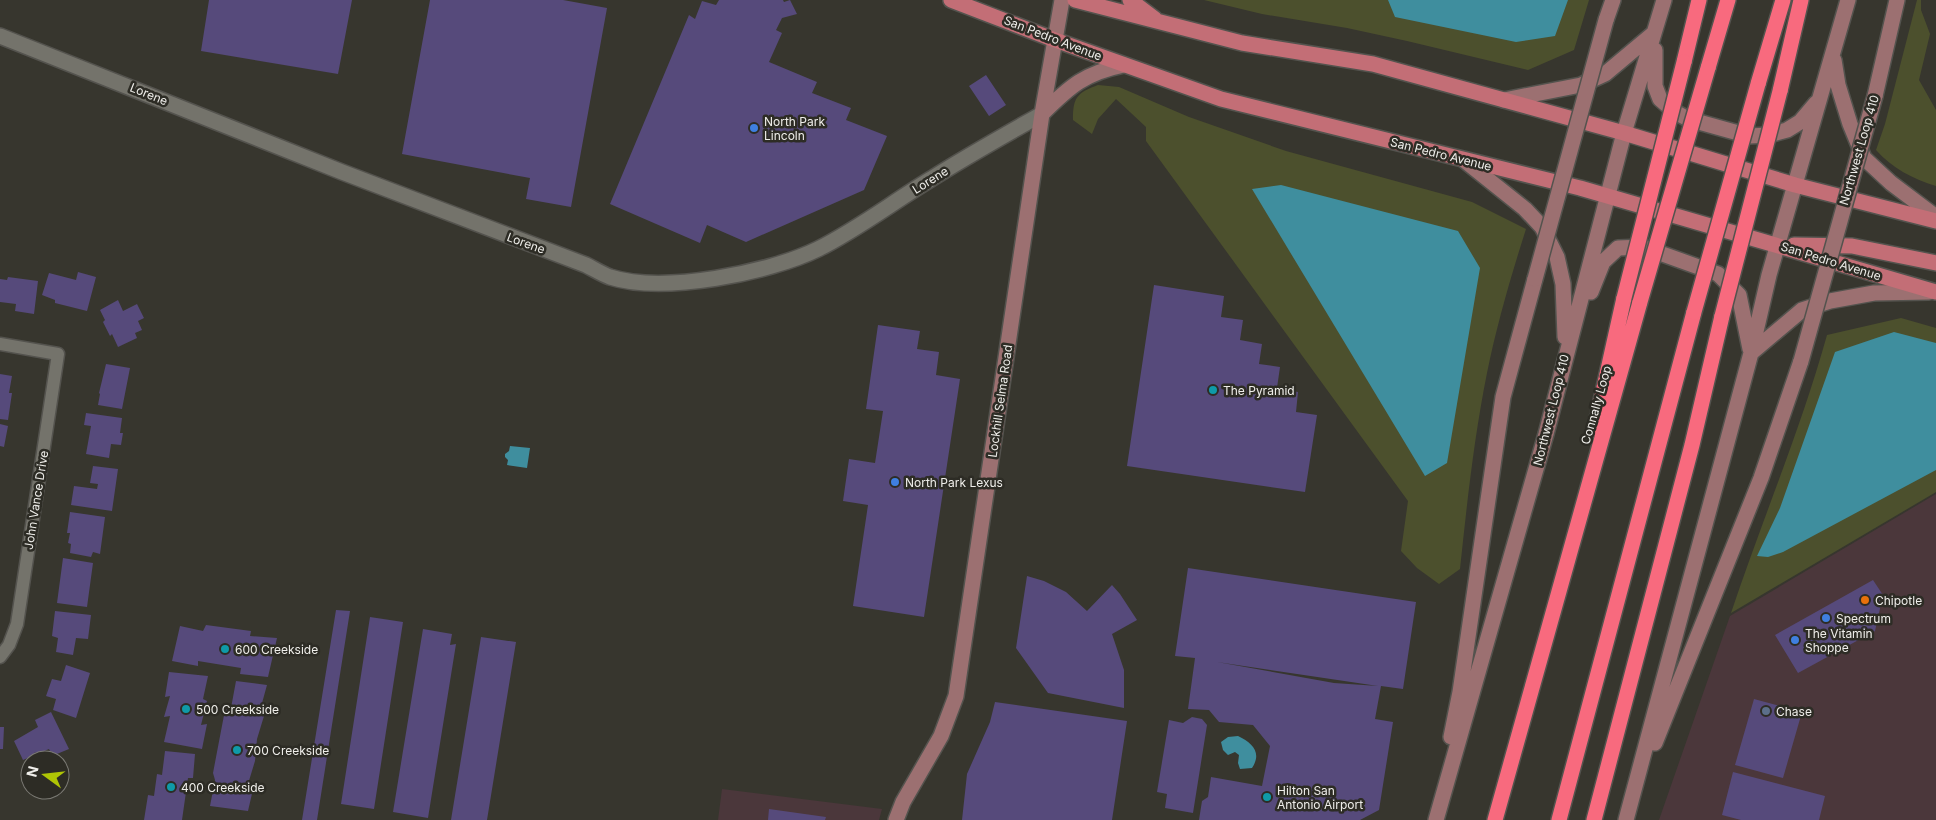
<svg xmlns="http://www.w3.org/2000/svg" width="1936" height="820" viewBox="0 0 1936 820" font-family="Inter,sans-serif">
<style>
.commercial{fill:#4b373b}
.green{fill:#4c502d}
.water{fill:#3f8e9e}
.building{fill:#564a7b;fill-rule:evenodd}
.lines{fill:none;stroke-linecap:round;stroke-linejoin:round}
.minor-casing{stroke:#54534e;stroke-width:15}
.tertiary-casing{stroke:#54534e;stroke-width:18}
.secondary-casing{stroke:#54534e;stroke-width:18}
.primary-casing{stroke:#54534e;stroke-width:18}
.motorway-casing{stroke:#54534e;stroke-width:18}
.minor{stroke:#74736b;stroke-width:12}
.tertiary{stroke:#74736b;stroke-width:15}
.secondary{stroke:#9c7071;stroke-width:15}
.primary{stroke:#c36e76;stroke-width:15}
.motorway{stroke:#f86a7e;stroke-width:15}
.secondary-bridge-casing{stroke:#54534e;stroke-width:18;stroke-linecap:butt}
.motorway-bridge-casing{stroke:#54534e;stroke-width:18;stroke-linecap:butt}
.secondary-bridge{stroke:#9c7071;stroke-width:15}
.motorway-bridge{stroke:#f86a7e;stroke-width:15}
.shop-dot{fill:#3f7fe0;stroke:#2d2c25;stroke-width:2}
.culture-dot{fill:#0f9aa8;stroke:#2d2c25;stroke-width:2}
.food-dot{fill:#e8710a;stroke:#2d2c25;stroke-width:2}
.service-dot{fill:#5c6f8a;stroke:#2d2c25;stroke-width:2}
.labels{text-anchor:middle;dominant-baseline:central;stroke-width:5;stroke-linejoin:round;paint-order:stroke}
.street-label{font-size:12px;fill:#efeeea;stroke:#2d2c25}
.poi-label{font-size:12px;fill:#efeeea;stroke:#2d2c25;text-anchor:start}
</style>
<rect width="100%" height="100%" fill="#37362e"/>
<path class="commercial" d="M1936,494V820H1659L1730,616Z
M722,789L882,809L879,820H718Z"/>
<path class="green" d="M1204,0H1589L1574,50L1528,70L1407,41L1347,28L1262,14Z
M1917,0H1921V10L1930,34L1919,80L1936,110V186C1913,179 1892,168 1876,150L1885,124Z
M1098,85L1119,87L1189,117L1286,151L1472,202L1526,229C1511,276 1497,324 1487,373C1474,438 1467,503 1460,569L1439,584L1417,568L1401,551L1408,501L1146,141V127L1116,99L1098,119L1092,134L1073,120C1073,97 1077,93 1098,85Z
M1901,318L1936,328V492L1731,613C1762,520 1801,429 1827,335Z"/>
<path class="water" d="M1388,0H1568L1555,36L1516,42L1395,17Z
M1281,185L1458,231L1480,268L1447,463L1425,476L1252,189Z
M1894,332L1936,343V470L1783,552L1768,557L1757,556L1780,508L1835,352Z
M510,446L530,448L527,468L507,465L508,460L505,457V454L509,451Z
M1238,736C1253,743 1262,753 1252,768L1240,769L1238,763L1239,755L1235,752L1228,755L1223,750L1221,742L1228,737Z"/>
<path class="building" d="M209,0H352L338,74L201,51Z
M430,0H563L607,8L571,207L526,199L530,178L402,154Z
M719,0H783L784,2L790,0L797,14L782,18L776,30L782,33L769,62L817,82L812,93L851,108L846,120L887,136L864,190L746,242L707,225L700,243L610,204L689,15L695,19L702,1L716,5Z
M986,75L1006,105L989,116L969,86Z
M78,272L96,277L87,311L55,303V300L42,295L49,273L76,280Z
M8,277L38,281L34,314L15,311L16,304L0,302V279L7,280Z
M1154,285L1224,296L1221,317L1243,320L1240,340L1262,344L1259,364L1280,367L1277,388L1298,392L1296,412L1317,415L1305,492L1127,466Z
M118,300L123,311L137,304L144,318L138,321L142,330L135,333L137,338L118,347L112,334L110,336L103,322L105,320L100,310Z
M878,325L920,331L917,349L939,352L936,375L960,379L924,617L853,606L868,505L843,501L849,459L875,463L883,411L866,409Z
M106,364L130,368L122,409L98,405L100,394L99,393Z
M0,374L12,376L9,393H12L8,420L0,419Z
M86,413L122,418L120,433H123L121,445L111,444L109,458L86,454L91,426L84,425Z
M0,424L8,426L4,447L0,446Z
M93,466L118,469L112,511L71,505L74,486L97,489L98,484L90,483Z
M70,512L105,517L100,554L93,552L91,557L70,553L71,544L68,543L70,533H67Z
M63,558L93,563L87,607L57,603Z
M1188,568L1416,602L1403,689L1381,686L1375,719L1393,722L1379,810L1360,820H1199L1202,801L1208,797L1211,777L1262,786L1270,746L1253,725L1219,722L1209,710L1188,709L1195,658L1175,656ZM1217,662L1378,686L1334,683Z
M1027,576L1044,581L1066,592L1087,611L1112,585L1120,594L1137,620L1112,634L1124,670V708L1048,693L1016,648Z
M1873,580L1883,595L1875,631L1798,673L1775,635Z
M336,610L350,611L317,820H302Z
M55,611L91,615L88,639L76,638L73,655L56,652L58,638L52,636Z
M370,617L403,622L374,809L341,804Z
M206,625L251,631L250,636L277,638L268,677L240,674L241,668L198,661V666L172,661L180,626L203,631Z
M423,629L452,634L450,645L456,644L428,818L393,812Z
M481,637L516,642L487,820H451Z
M66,665L90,673L76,718L53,710L56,699L46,696L52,679L61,681Z
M169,672L208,676L203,699L207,701L201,725L207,724L202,749L164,742L170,716L164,717L170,696L165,697Z
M236,681L267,685L259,714L264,716L257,739L255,761L248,784L254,785L248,811L210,806L215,780L213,773L225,710L231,708Z
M1754,699L1802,712L1783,778L1735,765Z
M995,702L1127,721L1112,820H962L967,774L990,722Z
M51,712L69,749L52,756L49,749L23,760L14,741L38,727L35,720Z
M1192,717L1202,719L1207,725L1193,813L1165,808L1167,794L1157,792L1169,720L1183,723Z
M0,727H4L3,749H0Z
M165,751L195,754L193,778H188L182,820H144L148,795L154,796L157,774L162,775Z
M1733,772L1825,796L1819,820H1741L1722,815Z
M769,809L826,817L825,820H768Z"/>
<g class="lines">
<g class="minor-casing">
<path id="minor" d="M0,344L58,354L17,624L9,645L0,657"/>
</g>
<g class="tertiary-casing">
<path id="tertiary" d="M0,36L342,172L586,265C594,269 602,274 610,277C663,294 769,273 818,249C858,229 893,202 931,179C967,156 1005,135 1042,114"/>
</g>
<g class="secondary-casing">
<path id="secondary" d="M1606,20L1613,0
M1655,50V86L1660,99L1675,112L1688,119L1749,136L1769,135L1787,130L1800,122L1816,103
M1834,60L1838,85L1850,124L1864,158L1891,183L1936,217
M1875,96L1897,0
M1504,100L1581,85L1605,74L1654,33
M1042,114C1070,86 1085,73 1124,65
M1465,161L1525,209L1542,227L1557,257L1563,284L1565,337
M1591,292L1603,262L1618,248L1643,247L1718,274L1739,295L1750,349
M1751,353L1802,310L1830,301L1874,293L1929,292
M1451,737L1460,692L1503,397L1535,279
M1655,743L1761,478L1801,361
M896,820L903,802L941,736L956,696L1042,114L1062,0
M1436,820L1546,434L1624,133L1664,0
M1626,820L1751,353L1769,275L1848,0"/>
</g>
<g class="primary-casing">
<path id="primary" d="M951,0L1055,40L1221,99L1580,188L1936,292
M1075,0L1242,43L1373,64L1624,133L1795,185L1936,221
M1130,0L1155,19
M1794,245L1852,246L1936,263"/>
</g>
<g class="motorway-casing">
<path id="motorway" d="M1684,62L1699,0
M1708,68L1728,0
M1758,84L1783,0
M1780,91L1801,0
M1595,428L1624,298
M1495,820L1640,302
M1559,820L1694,312
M1594,820L1692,445L1722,316"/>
</g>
<use href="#minor" class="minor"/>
<use href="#tertiary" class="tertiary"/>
<use href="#secondary" class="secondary"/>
<use href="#primary" class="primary"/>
<use href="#motorway" class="motorway"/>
<g class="secondary-bridge-casing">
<path id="secondary-bridge" d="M1535,279L1606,20
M1801,361L1875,96"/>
</g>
<g class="motorway-bridge-casing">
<path id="motorway-bridge" d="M1624,298L1684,62
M1640,302L1708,68
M1694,312L1758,84
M1722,316L1780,91"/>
</g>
<use href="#secondary-bridge" class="secondary-bridge"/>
<use href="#motorway-bridge" class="motorway-bridge"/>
</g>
<g class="shop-dot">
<circle cx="754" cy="128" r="5"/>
<circle cx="895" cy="482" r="5"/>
<circle cx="1826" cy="618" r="5"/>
<circle cx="1795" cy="640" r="5"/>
</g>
<g class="culture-dot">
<circle cx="1213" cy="390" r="5"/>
<circle cx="225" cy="649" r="5"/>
<circle cx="186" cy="709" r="5"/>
<circle cx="237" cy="750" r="5"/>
<circle cx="171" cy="787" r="5"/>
<circle cx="1267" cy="797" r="5"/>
</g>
<circle class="food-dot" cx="1865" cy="600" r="5"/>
<circle class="service-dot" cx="1766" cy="711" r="5"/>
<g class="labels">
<g class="street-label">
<text transform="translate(1053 38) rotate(21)">San Pedro Avenue</text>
<text transform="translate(149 94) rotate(22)">Lorene</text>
<text transform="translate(1859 150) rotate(-74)">Northwest Loop 410</text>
<text transform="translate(1441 154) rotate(14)">San Pedro Avenue</text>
<text transform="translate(930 180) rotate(-32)">Lorene</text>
<text transform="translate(526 243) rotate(20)">Lorene</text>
<text transform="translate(1831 261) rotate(17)">San Pedro Avenue</text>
<text transform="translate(1000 401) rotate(-82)">Lockhill Selma Road</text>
<text transform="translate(1596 405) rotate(-74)">Connally Loop</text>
<text transform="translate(1551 410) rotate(-76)">Northwest Loop 410</text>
<text transform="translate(36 500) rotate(-81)">John Vance Drive</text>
</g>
<g class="poi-label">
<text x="764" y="121">North Park<tspan x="764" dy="14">Lincoln</tspan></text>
<text x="1223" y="390">The Pyramid</text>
<text x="905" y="482">North Park Lexus</text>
<text x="1875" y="600">Chipotle</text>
<text x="1836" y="618">Spectrum</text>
<text x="1805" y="633">The Vitamin<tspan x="1805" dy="14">Shoppe</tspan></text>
<text x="235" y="649">600 Creekside</text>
<text x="196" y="709">500 Creekside</text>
<text x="1776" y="711">Chase</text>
<text x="247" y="750">700 Creekside</text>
<text x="181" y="787">400 Creekside</text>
<text x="1277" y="790">Hilton San<tspan x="1277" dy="14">Antonio Airport</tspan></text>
</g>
</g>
<g transform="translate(45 775) rotate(285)"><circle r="24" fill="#2d2c25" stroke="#7b7a74"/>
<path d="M0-4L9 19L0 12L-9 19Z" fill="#afc505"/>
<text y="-8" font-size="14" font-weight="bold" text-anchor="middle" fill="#efeeea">N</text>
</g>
</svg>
